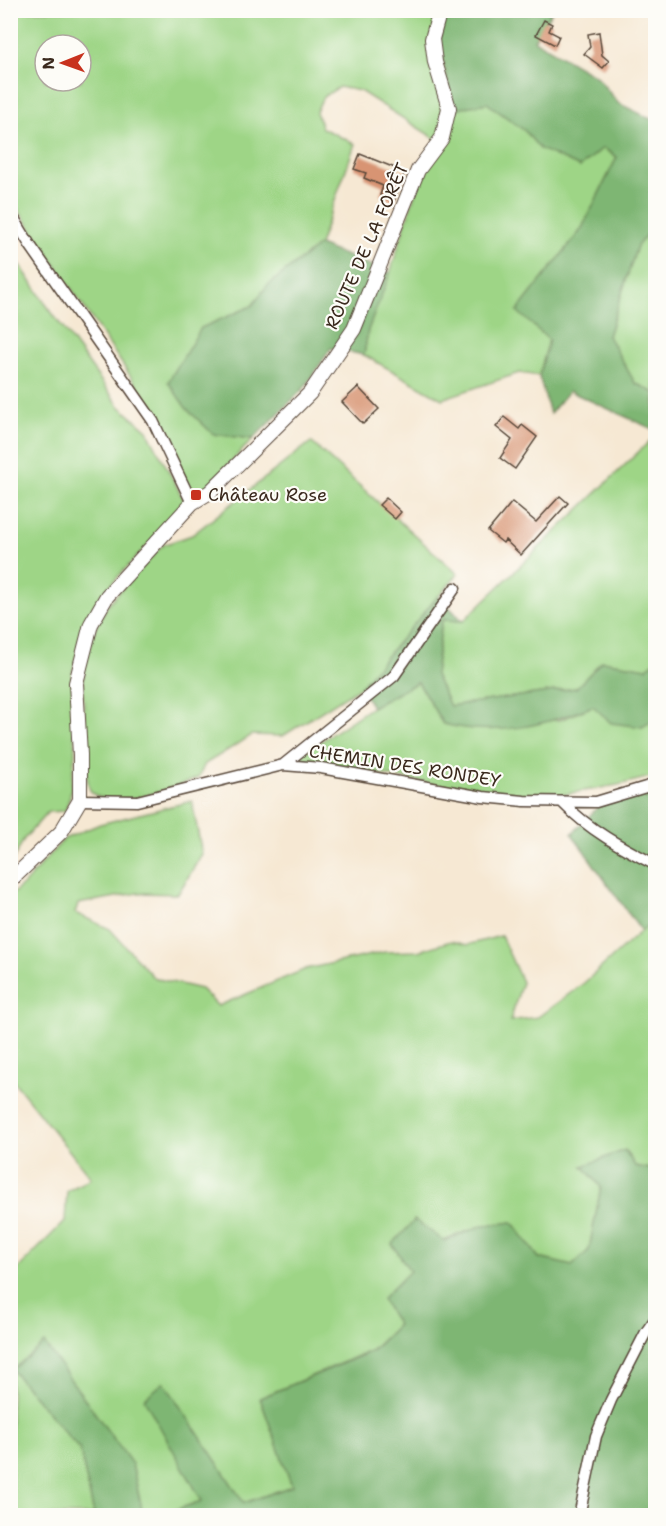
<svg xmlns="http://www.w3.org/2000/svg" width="666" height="1526" viewBox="0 0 666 1526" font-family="'Shantell Sans',sans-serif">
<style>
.green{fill:#9ed586;stroke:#6c8052;stroke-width:1.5;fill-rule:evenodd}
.forest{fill:#7eb673;stroke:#5c7048;stroke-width:1.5}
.building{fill:#d89473}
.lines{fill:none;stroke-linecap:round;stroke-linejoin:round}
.minor-casing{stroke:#574639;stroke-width:13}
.tertiary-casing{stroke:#574639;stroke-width:16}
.minor{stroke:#fff;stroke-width:10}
.tertiary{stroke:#fff;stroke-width:14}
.poi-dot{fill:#c8321e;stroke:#fdfcf7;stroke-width:2}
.labels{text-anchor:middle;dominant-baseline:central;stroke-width:4.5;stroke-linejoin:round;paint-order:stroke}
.street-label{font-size:18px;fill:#3b2a1e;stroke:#fdfcf7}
.poi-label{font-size:18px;fill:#3b2a1e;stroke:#fdfcf7;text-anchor:start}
</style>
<rect width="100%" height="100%" fill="#fdfcf7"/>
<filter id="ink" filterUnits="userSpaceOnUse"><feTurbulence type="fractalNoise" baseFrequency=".0167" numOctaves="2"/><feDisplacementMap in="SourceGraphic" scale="12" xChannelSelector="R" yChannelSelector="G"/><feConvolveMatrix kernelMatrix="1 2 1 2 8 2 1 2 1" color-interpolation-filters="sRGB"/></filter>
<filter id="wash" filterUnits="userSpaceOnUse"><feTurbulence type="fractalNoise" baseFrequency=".008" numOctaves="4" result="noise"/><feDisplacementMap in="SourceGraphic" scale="24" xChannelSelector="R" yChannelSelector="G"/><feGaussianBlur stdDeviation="1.35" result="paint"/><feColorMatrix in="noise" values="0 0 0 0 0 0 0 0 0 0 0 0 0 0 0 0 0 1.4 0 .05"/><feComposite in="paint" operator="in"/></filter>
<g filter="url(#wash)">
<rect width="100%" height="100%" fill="#f6e8d3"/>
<path class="green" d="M128,10L136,13L137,10L445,11L449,79L454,109L487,103L525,131L540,149L603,148L617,157L581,230L518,311L549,340L539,376L519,373L442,399L364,355L368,330L390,273L422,171L442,143L360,91L339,87L323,97L316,112L322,128L355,144L319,245L267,286L252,306L201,328L213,434L253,439L205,489L197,491L189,489L158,417L11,199L10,11ZM45,45H81V81H45Z
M655,224V393L635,383L608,336L637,246Z
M11,251L45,303L119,406L147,430L186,504L101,595L84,623L72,674L75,753L70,796L65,811L48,812L24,839L11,864Z
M655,436V662L647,668L602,661L576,688L450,706L435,675L442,620L463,621Z
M311,442L458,574L360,687L283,736L252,735L205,764L198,778C176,786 107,815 90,790C88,786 88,781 87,776L83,692L84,670L95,629L109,603L163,545L192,535Z
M418,682L443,724L560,720L593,706L642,727L655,719V776L618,785L560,795L516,797L483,793L308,761L299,756L372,707Z
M192,801L202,854L178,894L138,893L78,904L75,913L110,929L154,978L201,989L218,1006L306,969L385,952L418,951L451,941L467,945L501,936L522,982L510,1021L538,1017L584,983L641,931L655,922V1170L635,1166H583L601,1187L589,1250L572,1266L539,1258L512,1222L478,1227L444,1241L414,1220L410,1271L398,1325L372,1350L260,1398L292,1486L244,1503L145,1399L202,1501L160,1515H143L132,1464L12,1370L80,1450L94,1515H11V1276L65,1221L67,1191L91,1178L11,1078V895L23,885L64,839L100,824Z"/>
<path class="forest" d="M445,11H552L534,40L597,77L618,103L655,121V224L637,246L608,336L635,383L655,393V430L569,391L550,414L539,376L549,340L517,311L581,230L617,157L603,148L580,167L540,149L525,131L487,103L454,109L439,41Z
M319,245L390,273L368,330L364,355L331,348L304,388L253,439L213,434L186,408L168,382L201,328L252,306L267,286Z
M438,596L463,621L442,620L435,675L450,706L576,688L602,661L647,668L655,662V719L642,727L611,723L593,706C543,726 497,737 443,724L418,682L372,707L360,687Z
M655,789V922L641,931L572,834L599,806Z
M625,1150L635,1166L655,1170V1515H160L202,1501L144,1399L164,1382L244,1503L292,1486L260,1398L372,1351L398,1325L382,1299L410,1271L392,1244L415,1220L444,1241L478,1227L512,1222L539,1258L572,1266L589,1250L601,1187L583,1166Z
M44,1343L132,1464L143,1515H94L80,1450L12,1370Z"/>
<g id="blocks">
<path class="building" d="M544,20L552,24L549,31L559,36L555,45L536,35Z
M599,32L602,55L609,61L603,68L584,54L590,47L588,34Z
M360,154L405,172L394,201L380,195L383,186L364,178L366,173L354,169Z
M358,387L379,409L363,424L342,402Z
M504,417L519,429L522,425L537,437L515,469L500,458L512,440L496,427Z
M560,496L568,503L521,555L505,540L503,543L488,531L512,502L536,522Z
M386,498L401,512L395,519L379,505Z"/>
</g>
</g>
<g filter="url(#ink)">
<use href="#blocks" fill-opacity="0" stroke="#574639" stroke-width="1.5"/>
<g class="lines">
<g class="minor-casing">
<path id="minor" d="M10,212L30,245L153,421L192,503
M283,765L394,676L455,588
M80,800L137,801L283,765L321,768L483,797L524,801L596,802L656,784
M562,802C589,830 621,847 656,865
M579,1516L596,1436L611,1400L646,1332L656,1318"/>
</g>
<g class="tertiary-casing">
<path id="tertiary" d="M10,881L61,832L80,800V755L76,683L91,624L107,596L192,503L210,492L310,393L354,329L418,170L442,138L449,108L435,62L432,39L440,10"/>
</g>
<use href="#minor" class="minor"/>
<use href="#tertiary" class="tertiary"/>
</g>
</g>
<rect class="poi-dot" x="190" y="489" width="12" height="12" rx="3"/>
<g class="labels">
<g class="street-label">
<text transform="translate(367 246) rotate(-66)">ROUTE DE LA FORÊT</text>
<text transform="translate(405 766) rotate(9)">CHEMIN DES RONDEY</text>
</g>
<g class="poi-label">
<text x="208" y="495">Château Rose</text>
</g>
</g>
<rect width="666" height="1526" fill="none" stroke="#fdfcf7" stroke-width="36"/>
<g transform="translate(63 63) rotate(269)"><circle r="28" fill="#fdfcf7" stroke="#afa8a0" stroke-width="1.5"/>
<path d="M0-4.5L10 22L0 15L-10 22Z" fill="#c8321e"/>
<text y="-9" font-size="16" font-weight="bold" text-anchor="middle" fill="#3b2a1e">N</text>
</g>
</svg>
